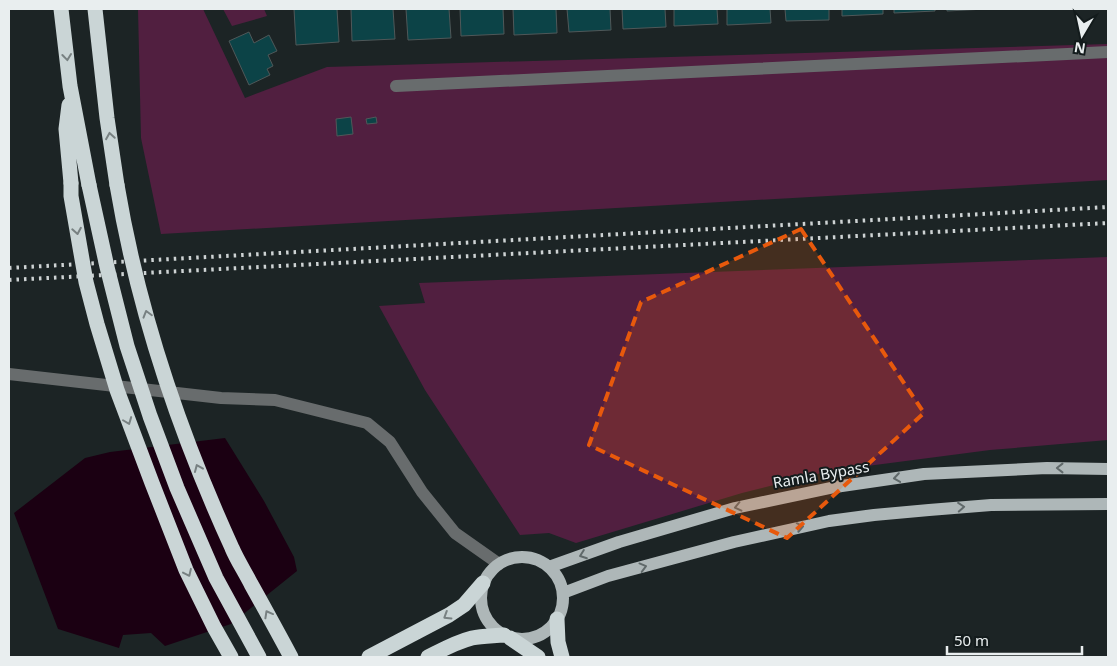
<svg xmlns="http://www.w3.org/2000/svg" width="1117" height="666" viewBox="0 0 1117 666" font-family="'Noto Sans',sans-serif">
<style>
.green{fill:#511f40}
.water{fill:#1b0012}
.building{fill:#0c4347;stroke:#4f5859}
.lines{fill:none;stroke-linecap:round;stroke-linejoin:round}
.minor{stroke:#686c6d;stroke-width:12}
.major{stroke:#aeb7b8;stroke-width:12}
.highway{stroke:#cad5d6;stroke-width:15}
.rail{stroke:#ced3d4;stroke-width:4;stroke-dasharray:2.5 5;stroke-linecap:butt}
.highway-bridge{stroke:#cad5d6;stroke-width:15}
.oneway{stroke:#788182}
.oneway2{stroke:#60696a}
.marked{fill:#e8590c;fill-opacity:0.2;stroke:#e8590c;stroke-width:4;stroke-dasharray:10 6;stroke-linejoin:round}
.labels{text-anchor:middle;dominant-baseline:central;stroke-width:4;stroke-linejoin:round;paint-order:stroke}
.street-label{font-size:15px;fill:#e9eeef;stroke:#131b1c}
</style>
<rect width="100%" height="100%" fill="#1c2425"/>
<path class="green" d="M138,9H203L245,98L327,67L1108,44V180L161,234L141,138Z
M223,9H264L267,16L232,26Z
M1108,257V440L990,450L829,471L742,493L576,543L549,533L520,535L425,390L379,306L425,303L419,283Z"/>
<path class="water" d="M225,438L264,501L294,557L297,571L231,624L165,646L151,633L123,635L119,648L58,629L14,513L85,458L110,452Z"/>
<path class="building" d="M294,9H337L339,42L296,45Z
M351,9H393L395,39L352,41Z
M406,9H449L451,38L408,40Z
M460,9H503L504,34L461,36Z
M513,9H556L557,33L514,35Z
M567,9H610L611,30L569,32Z
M622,9H665L666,27L623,29Z
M674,9H717L718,24L674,26Z
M727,9H770L771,23L727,25Z
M785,9H829V20L786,21Z
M842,9H883V14L842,16Z
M894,9H935V11L894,13Z
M947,9H986L947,11Z
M249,32L254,43L269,35L277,51L268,55L273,66L267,69L270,75L249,85L229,41Z
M351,117L353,134L337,136L336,119Z
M376,117L377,123L367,124L366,119Z"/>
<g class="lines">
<path class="minor" d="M396,86L1108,52
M9,374L221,398L275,400L367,423L390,442L422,492L455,533L499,564"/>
<path class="major" d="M481 598a41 41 0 1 1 82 0a41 41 0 1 1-82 0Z
M549,567L619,542L735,508L835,487L924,474L1047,468L1108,469
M563,593L608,576L734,542L829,521L874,515L929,510L991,505L1108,504"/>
<path class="highway" d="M61,9L70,86L89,185
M95,9L107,118L117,185
M69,105L66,129L71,183
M557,619L558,642L562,657
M510,638L538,657
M369,657L449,615L464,605L483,583
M428,657C442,650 456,642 472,638C482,636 493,636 504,635"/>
<path class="rail" d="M9,268L1108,207
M9,280L1108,223"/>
<path class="highway-bridge" d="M71,183V196L86,282L97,324L117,390L152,483L186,570L214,627L231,657
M89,185L107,267L127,346L150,416L177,488L216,578L259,657
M117,185C138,310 179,432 232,548C237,560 245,572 251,584C265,609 278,633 291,657"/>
</g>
<defs><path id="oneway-chevron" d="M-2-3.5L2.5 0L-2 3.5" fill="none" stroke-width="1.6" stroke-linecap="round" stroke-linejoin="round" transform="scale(1.25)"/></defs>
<g class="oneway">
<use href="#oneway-chevron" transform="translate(67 57) rotate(83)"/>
<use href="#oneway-chevron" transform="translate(110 136) rotate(-99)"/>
<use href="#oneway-chevron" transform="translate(77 231) rotate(80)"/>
<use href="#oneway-chevron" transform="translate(147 314) rotate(-106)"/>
<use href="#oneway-chevron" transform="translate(128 421) rotate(69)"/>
<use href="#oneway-chevron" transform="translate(198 468) rotate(-113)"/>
<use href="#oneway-chevron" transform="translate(188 573) rotate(65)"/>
<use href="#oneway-chevron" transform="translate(268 614) rotate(-119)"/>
<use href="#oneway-chevron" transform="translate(447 616) rotate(148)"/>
</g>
<g class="oneway2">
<use href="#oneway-chevron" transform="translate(1060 468) rotate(-180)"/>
<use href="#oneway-chevron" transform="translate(897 478) rotate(172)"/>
<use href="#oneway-chevron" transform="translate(738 507) rotate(167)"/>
<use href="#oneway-chevron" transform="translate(961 507) rotate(-4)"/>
<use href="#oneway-chevron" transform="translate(800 527) rotate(-11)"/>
<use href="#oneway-chevron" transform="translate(583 555) rotate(160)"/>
<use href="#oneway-chevron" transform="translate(643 567) rotate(-15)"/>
</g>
<path class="marked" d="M801,229L924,413L787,538L589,445L641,302Z"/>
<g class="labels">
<g class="street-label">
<text transform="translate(821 474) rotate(-10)">Ramla Bypass</text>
</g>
</g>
<rect width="1117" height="666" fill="none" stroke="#e9eeef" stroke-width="20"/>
<g transform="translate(1082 35) rotate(189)" stroke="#131b1c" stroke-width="4" paint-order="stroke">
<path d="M0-4L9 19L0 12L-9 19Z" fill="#e9eeef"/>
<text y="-8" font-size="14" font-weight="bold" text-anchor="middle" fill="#e9eeef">N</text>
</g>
<path d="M947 646v8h135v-8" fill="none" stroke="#e9eeef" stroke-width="2.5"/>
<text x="954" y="646" font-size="15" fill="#e9eeef" stroke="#131b1c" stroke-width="4" paint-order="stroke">50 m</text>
</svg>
